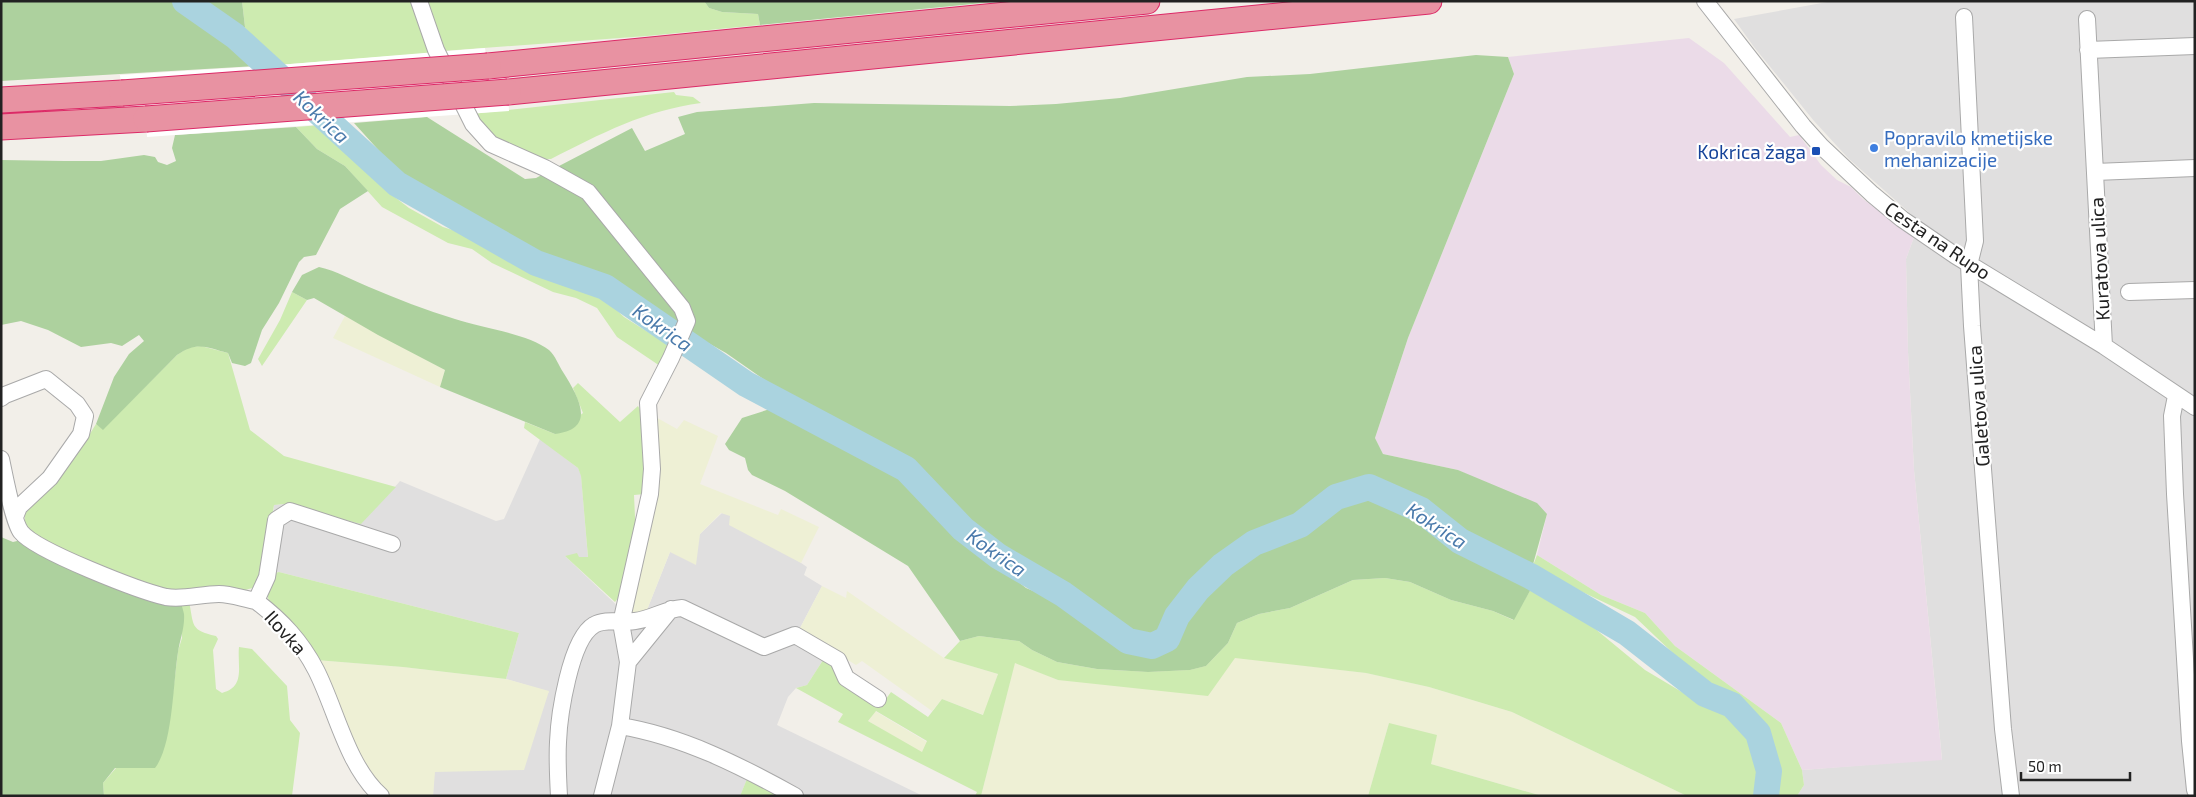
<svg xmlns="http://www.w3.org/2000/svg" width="2196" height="797" viewBox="0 0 2196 797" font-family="'Exo 2',sans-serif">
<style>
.residential{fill:#e0dfdf}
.industrial{fill:#ebdbe8}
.farmland{fill:#eef0d5}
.grass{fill:#cdebb0;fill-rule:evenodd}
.forest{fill:#add19e}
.pier{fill:#fff}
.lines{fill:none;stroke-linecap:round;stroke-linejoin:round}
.river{stroke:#aad3df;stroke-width:26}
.minor-casing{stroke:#a9a9a9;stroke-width:18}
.highway-casing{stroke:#dc2a67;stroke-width:27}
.minor{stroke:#fff;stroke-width:16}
.highway{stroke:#e892a2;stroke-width:25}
.highway-bridge-casing{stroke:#dc2a67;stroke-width:27;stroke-linecap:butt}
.highway-bridge{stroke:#e892a2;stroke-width:25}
.shop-dot{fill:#3f7fe0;stroke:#fff;stroke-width:2}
.transit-dot{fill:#1a4fb4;stroke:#fff;stroke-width:2}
.labels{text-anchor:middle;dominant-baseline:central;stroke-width:4.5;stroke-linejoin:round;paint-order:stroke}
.shop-label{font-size:19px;fill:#366cbe;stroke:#fff;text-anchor:start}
.transit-label{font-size:19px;fill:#164399;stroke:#fff;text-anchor:end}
.street-label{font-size:19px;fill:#222;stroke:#fff}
.water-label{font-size:20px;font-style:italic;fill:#4a7aab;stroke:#fff}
</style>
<rect width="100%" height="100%" fill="#f2efe9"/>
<path class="residential" d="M1833,1H2195V796H1797L1804,785L1802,770L1942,759L1914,470L1908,352L1906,259L1914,237L1912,215L1849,159L1814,121L1754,47L1734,19Z
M540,439L578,468L581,475L588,558L565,556L628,616L645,615L670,552L700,534L722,513L730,515L807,567L804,575L822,586L799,630L825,657L807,685L796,688L788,697L777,725L923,796H788L749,774L740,796H433L434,772L549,692L506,679L519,633L279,572L271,574V528L274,505L284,504L297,508L388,495L400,481L496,521L504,519Z"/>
<path class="industrial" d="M1689,38L1724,63L1790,137L1799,135L1821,165L1837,180L1851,187L1863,199L1914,237L1906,259L1908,352L1914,470L1942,760L1802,770L1781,723L1675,646L1645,613L1601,595L1537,555L1547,514L1458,470L1383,454L1375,438L1408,338L1514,74L1508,57Z"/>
<path class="farmland" d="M345,316L445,370L440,387L333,338Z
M652,415L677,429L684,420L718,436L700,484L778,515L781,509L819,527L801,563L729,525L730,516L721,513L700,534L696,565L670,552L645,615L628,616Z
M822,586L846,598L847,591L944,658L998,674L984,715L942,699L932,711L862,661L856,665L799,630Z
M1235,657L1366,673L1429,687L1512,712L1687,796H1542L1431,764L1389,723L1368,796H981L1015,662L1058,680Z
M316,660L403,667L506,679L549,691L524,770L435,772L433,796H390L362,761Z
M875,711L927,742L922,753L868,721Z"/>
<path class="grass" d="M242,1H411L431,53L278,65L240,32L245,27Z
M426,1H704L709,8L722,12L758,14L760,25L647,36L443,51Z
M674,92L676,95L693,97L701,103C646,110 600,134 551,159H540L495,140L472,114Z
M320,125L383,188L409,208L443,227L471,236L495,248L511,260L535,271L591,290L603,297L624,317L670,346L660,366L617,337L597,308L576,298L553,292L492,263L472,249L448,243L382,207L345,166L317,149L296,127Z
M292,292L307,300L262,366L258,359L280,320Z
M201,346L228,353L250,430L284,456L396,487L361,524L284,504L274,505L262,574L256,587L238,592L168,593L37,540C30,532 23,525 25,514C27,503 41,496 48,489C67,469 82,447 96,424L103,429L177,355L189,347Z
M578,383L620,422L638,406L644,417L645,494L634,495L636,539L622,593L615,602L565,556L577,553L579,557H588L581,476L578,468L524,428L525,422L555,434L583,413L573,388Z
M1537,555L1601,595L1645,613L1675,646L1781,723L1802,770L1804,785L1797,796H1772L1775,765L1768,730L1743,706L1731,694L1696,675L1635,617L1532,568Z
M279,572L519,633L506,679L403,667L316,660L271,608L266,591L271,574Z
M1385,578L1410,582L1451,600L1493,611L1513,620L1531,589L1576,613L1645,670L1707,707L1729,715L1739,724L1755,749L1763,777L1762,796H1687L1512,712L1429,687L1366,673L1235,658L1208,696L1058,680L1015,663L981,796H975L977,792L838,722L843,714L796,688L807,685L825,657L833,664L839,677L880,707L891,692L928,717L942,699L983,715L998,674L944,658L960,641L979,636L1019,641L1032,650L1057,662L1097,669L1148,672L1190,670L1206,666L1228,643L1237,623L1259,614L1290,608L1353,580ZM876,711L927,741L922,752L868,721Z
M189,601C194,626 190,630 216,636L218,639L213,650L216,689L222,693C246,687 237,666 239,647L252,649L287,686L290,720L300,733L292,796H104L103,783L116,768H154L167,731L172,701L178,651L182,638L181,603Z
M1389,723L1437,735L1431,764L1542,796H1368Z
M749,774L788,796H740Z"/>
<path class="forest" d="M1,1H179L199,15L256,66L1,81Z
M196,1H242L245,27L240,32Z
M704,1H1003L760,25L758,14L722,12L709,8Z
M1476,55L1508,57L1514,74L1408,338L1375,438L1383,454L1458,470L1537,503L1547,514L1532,568C1507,562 1485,551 1463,537C1449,528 1438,516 1424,507C1411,498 1392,489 1377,484C1347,474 1323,501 1300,515C1284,525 1266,527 1251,536C1213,559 1183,594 1164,633L1156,637L1132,636L1052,579L1030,561L1005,550L981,534L905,458L785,394L726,353L669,321L626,290L599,275L547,257L511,235L430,193L401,175L354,123L427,117L525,179L536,178L632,128L645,151L685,134L678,117L697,112L814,103L1010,106L1056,104L1120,98L1247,77L1310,74Z
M296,127L317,149L345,166L368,191L340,209L316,255L304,257L299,262L279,303L262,330L251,363L245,366L232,363L228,353C206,347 197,341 177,355L103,430L96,424L114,377L129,354L144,341L139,335L122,346L111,343L81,347L48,330L21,321L1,325V160L64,161H101L144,155L155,157L158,162L167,165L176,161L172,148L175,135Z
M319,267C337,271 352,280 369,287C397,299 426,310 455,319C481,328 527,333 549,350C555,355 559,366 563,372C578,396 598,429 555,434L440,387L445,370L378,335L314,298L307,300L292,292L302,275Z
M773,408L903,477L930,503L955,535L976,548L1026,588L1063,603L1086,624L1112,642L1137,649L1156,651L1169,646L1181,632L1186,614L1208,584L1227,568L1255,552L1322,521L1340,504L1369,493L1419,515L1466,555L1531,589L1514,620L1493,611L1451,600L1410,582L1385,578L1353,580L1290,608L1259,614L1237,623L1228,643L1206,666L1190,670L1148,672L1097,669L1057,662L1032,650L1019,641L979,636L960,641L908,566L785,491L752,475L748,470L745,458L729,450L725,444L742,418Z
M1,537L13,542L21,540L181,603C182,606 183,610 184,614C185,627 180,639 178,652C173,682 173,745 155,768H115L103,783L104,796H1Z"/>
<path class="pier" d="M485,48L489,75L507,73L509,111L147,137L145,108L124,110L120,75L278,65Z"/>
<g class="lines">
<path class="river" d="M185,1L235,36L397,184L536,263L605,287L746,384L906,469L963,529L998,556L1063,594L1128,641L1152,646L1167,639L1177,616L1198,589L1223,565L1254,543L1300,525L1336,497L1369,487L1421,510L1460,541L1532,577L1627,633L1705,694L1732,705L1758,733L1769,771L1766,796"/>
<g class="minor-casing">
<path id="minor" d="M419,1L436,50L473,124L491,144L545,168L588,192L682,308L687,321L671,358L648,403L652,469L650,494L621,623L628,662L620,726L602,796
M1705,1L1803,126L1821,146L1872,194L1902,219L1956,256L2104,346L2195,407
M1964,17L1975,241L1969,265L1972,326L2003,729L2011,796
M2087,19L2104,346
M2088,50L2195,46
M2095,172L2195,168
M2129,292L2195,290
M2176,396L2172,416L2175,494L2190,741L2195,790
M1,398L5,395L46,379L77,404L85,416L81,434L50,478L19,507L15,517
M1,459C4,473 13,522 21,532C36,551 140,591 166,597C184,600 201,594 219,594C231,594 244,599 256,601
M628,662L671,609
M620,726C682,736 741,766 795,796
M381,796C347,766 336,709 316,670C301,641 282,621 256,601L267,577L276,520L290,511L392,544
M559,796C558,778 557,760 558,742C559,716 570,639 594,625C605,618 622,623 635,621C652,619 665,609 682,608L764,647L795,635L838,660L846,678L878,699"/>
</g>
<g class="highway-casing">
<path id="highway" d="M488,66L1147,1
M508,92L1429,1
M1,100L122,93
M1,127L146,119"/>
</g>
<use href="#minor" class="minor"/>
<use href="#highway" class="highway"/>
<g class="highway-bridge-casing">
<path id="highway-bridge" d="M122,93L488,66
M146,119L508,92"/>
</g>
<use href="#highway-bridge" class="highway-bridge"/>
</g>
<circle class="shop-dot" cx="1874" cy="148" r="5"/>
<rect class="transit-dot" x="1811" y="146" width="10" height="10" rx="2.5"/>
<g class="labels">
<g class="shop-label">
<text x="1884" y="137">Popravilo kmetijske<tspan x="1884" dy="22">mehanizacije</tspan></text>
</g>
<g class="transit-label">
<text x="1806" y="151">Kokrica žaga</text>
</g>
<g class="street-label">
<text transform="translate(1938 240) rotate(34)">Cesta na Rupo</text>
<text transform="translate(2099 259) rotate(-93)">Kuratova ulica</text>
<text transform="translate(1978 406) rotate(-94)">Galetova ulica</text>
<text transform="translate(286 632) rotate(48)">Ilovka</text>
</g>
<g class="water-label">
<text transform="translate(322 116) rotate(43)">Kokrica</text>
<text transform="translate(663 327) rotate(35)">Kokrica</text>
<text transform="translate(1437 525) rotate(33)">Kokrica</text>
<text transform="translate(997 552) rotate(35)">Kokrica</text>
</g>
</g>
<rect width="2196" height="797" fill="none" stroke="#222222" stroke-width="5"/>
<path d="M2021 772v8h109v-8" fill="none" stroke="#222222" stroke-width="2.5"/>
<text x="2028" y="772" font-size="15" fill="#222222" stroke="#ffffff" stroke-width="4" paint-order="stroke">50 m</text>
</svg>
